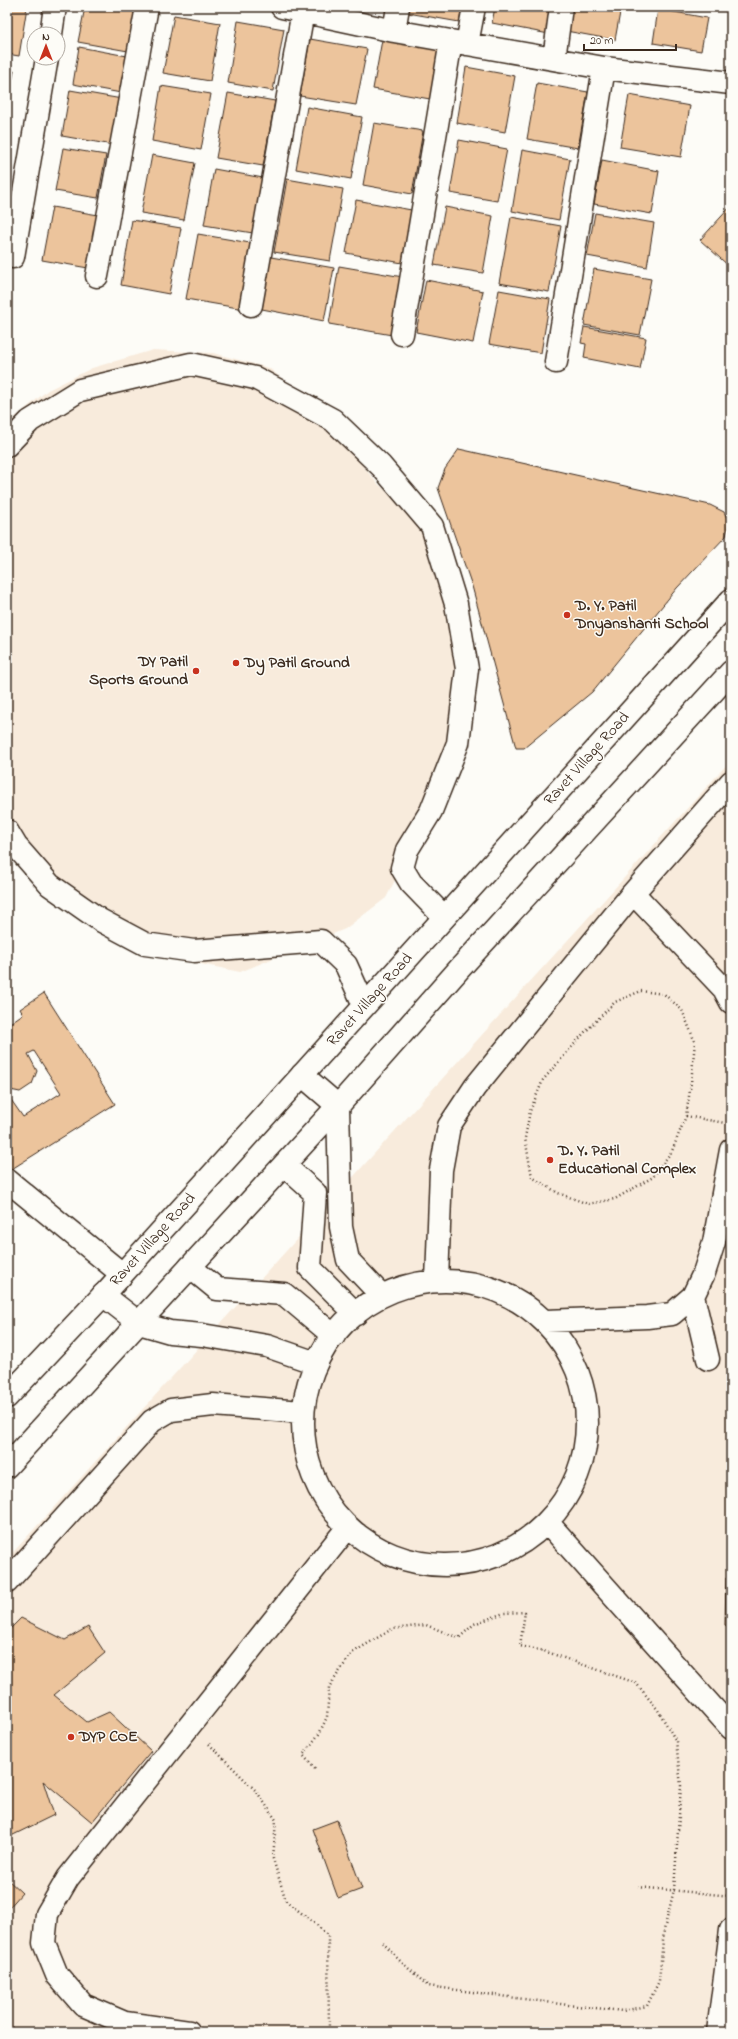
<svg xmlns="http://www.w3.org/2000/svg" width="738" height="2039" viewBox="0 0 738 2039" font-family="'Indie Flower',sans-serif">
<style>
.built{fill:#f8ebdc}
.building{fill:#ecc49c;stroke:#3b2a1e}
.lines{fill:none;stroke-linecap:round;stroke-linejoin:round}
.minor-casing{stroke:#3b2a1e;stroke-width:25}
.major-casing{stroke:#3b2a1e;stroke-width:25}
.path{stroke:#3b2a1e;stroke-width:2.5;stroke-dasharray:1 3;stroke-linecap:butt}
.minor{stroke:#fdfcf7;stroke-width:22}
.major{stroke:#fdfcf7;stroke-width:22}
.poi-dot{fill:#c8321e;stroke:#fdfcf7;stroke-width:1.5}
.labels{text-anchor:middle;dominant-baseline:central;stroke-width:3;stroke-linejoin:round;paint-order:stroke}
.poi-label{font-size:16px;font-weight:bold;fill:#3b2a1e;stroke:#fdfcf7;text-anchor:start}
.street-label{font-size:16px;fill:#3b2a1e;stroke:#fdfcf7}
</style>
<rect width="100%" height="100%" fill="#fdfcf7"/>
<filter id="ink" filterUnits="userSpaceOnUse"><feTurbulence type="fractalNoise" baseFrequency=".025" numOctaves="2"/><feDisplacementMap in="SourceGraphic" scale="8" xChannelSelector="R" yChannelSelector="G"/><feConvolveMatrix kernelMatrix="1 2 1 2 8 2 1 2 1" color-interpolation-filters="sRGB"/></filter>
<g filter="url(#ink)">
<path class="built" d="M153,350L213,353L269,368L312,404L377,483L413,515L437,567L468,693L396,878L386,898L345,929L240,972L137,951L7,849V424L48,390L92,368Z
M731,760V2032H7V1559Z"/>
<path class="building" d="M7,7H27L19,56L7,54Z
M85,7H136L128,51L78,42Z
M409,7H468L465,23L408,13Z
M495,7H559L554,35L492,23Z
M571,7H621L615,40L566,31Z
M658,9L707,18L701,51L653,43Z
M174,15L220,23L210,81L163,73Z
M238,21L284,29L273,91L228,83Z
M310,39L367,49L356,105L300,96Z
M382,40L440,50L430,99L373,89Z
M79,47L127,56L121,93L73,84Z
M466,67L515,76L505,132L457,123Z
M7,70L14,71L7,109Z
M537,83L588,92L578,148L527,139Z
M161,86L211,94L201,150L152,141Z
M70,90L122,99L113,145L62,136Z
M228,93L275,101L263,166L216,158Z
M629,95L690,106L681,157L620,147Z
M307,107L362,117L351,179L296,169Z
M374,123L423,131L412,194L363,185Z
M459,140L507,149L497,201L450,193Z
M63,148L106,155L98,198L55,191Z
M522,150L570,159L559,220L512,211Z
M152,155L195,163L184,220L141,213Z
M602,160L659,171L652,214L594,204Z
M214,169L263,178L253,233L204,225Z
M287,179L343,189L330,261L274,252Z
M356,200L417,211L408,264L346,253Z
M731,206V268L700,240Z
M52,207L104,216L94,269L42,260Z
M445,207L493,216L483,273L434,265Z
M595,213L654,223L647,267L587,256Z
M511,217L561,226L549,292L499,283Z
M132,220L181,228L169,294L121,285Z
M198,234L256,244L244,309L186,299Z
M271,257L334,268L324,321L262,309Z
M339,266L403,277L392,335L329,324Z
M594,269L651,279L640,335L584,325Z
M426,280L483,291L473,343L416,332Z
M499,290L550,299L541,353L489,344Z
M584,327L646,338L640,369L584,358L586,344L581,343Z
M459,449L710,505L724,512L729,522L726,536L677,588L592,692L524,748H516L472,586L438,488L445,469Z
M44,993L115,1104L7,1172V1094L23,1117L61,1093L34,1051L28,1054L37,1071L32,1084L20,1092L10,1090L7,1093V1025L23,1014L20,1009Z
M726,1578L731,1579V1627L725,1625Z
M21,1618L65,1640L88,1627L105,1653L54,1695L87,1722L109,1712L151,1751L92,1822L43,1781L54,1815L7,1838V1632Z
M337,1820L362,1889L338,1898L313,1829Z
M7,1879L22,1893L7,1910Z"/>
<g class="lines">
<g class="minor-casing">
<path id="minor" d="M282,7L394,31L604,68L731,83
M394,31L398,7
M51,34L55,7
M467,44L474,7
M554,59L561,7
M13,257L47,58
M97,276L147,7
M251,305L303,11
M402,334L451,41
M556,362L604,68
M7,445L30,421L80,390L191,364L255,378L333,420L381,466L432,526L456,604L467,669L458,743L431,811L407,850L402,868L411,883L444,917
M7,831L16,846L50,885L100,920L145,944L194,951L321,941L346,965L364,1005
M633,893L724,989L731,1002
M302,1075L338,1106L341,1227L348,1260L381,1295
M284,1165L315,1193L310,1268L356,1314
M7,1180L122,1274
M190,1267L217,1289L284,1294L334,1336
M437,1281L441,1170L449,1126L475,1087L633,893L731,782
M303 1423a142 142 0 1 1 284 0a142 142 0 1 1-284 0Z
M103,1295L139,1323L170,1332L202,1335L267,1346L316,1363
M693,1296L708,1359
M546,1321L647,1317L672,1314L693,1296L704,1273L714,1242L731,1150
M548,1523L731,1728
M7,1582L152,1421L171,1410L213,1405L302,1412
M189,2032L125,2023L83,2005L57,1975L44,1943L47,1914L68,1878L348,1527
M718,2032L731,1930"/>
</g>
<g class="major-casing">
<path id="major" d="M7,1397L108,1290L731,600
M7,1466L338,1106L461,967L731,672"/>
</g>
<path class="path" d="M641,991L664,994L682,1010L695,1042L691,1083L686,1116L672,1151L653,1177L615,1199L588,1204L558,1193L532,1177L525,1138L530,1111L543,1080L584,1033L615,1002Z
M686,1116L725,1123
M209,1744L257,1792L276,1820L273,1859L286,1901L318,1926L328,1936L329,2032
M315,1769L303,1755L319,1734L327,1717L329,1687L352,1653L392,1629L426,1625L459,1638L474,1624L504,1613L525,1612L520,1646L544,1651L636,1683L658,1710L676,1741L681,1786L674,1890L664,1930L659,1981L647,2006L623,2011L568,2005L428,1986L398,1959L383,1943
M638,1887L731,1896"/>
<use href="#minor" class="minor"/>
<use href="#major" class="major"/>
</g>
</g>
<g class="poi-dot">
<circle cx="567" cy="615" r="4"/>
<circle cx="236" cy="663" r="4"/>
<circle cx="196" cy="671" r="4"/>
<circle cx="550" cy="1160" r="4"/>
<circle cx="71" cy="1737" r="4"/>
</g>
<g class="labels">
<g class="poi-label">
<text x="575" y="606">D. Y. Patil<tspan x="575" dy="18">Dnyanshanti School</tspan></text>
<text x="188" y="662" text-anchor="end">DY Patil<tspan x="188" dy="18">Sports Ground</tspan></text>
<text x="244" y="663">Dy Patil Ground</text>
<text x="558" y="1151">D. Y. Patil<tspan x="558" dy="18">Educational Complex</tspan></text>
<text x="79" y="1737">DYP COE</text>
</g>
<g class="street-label">
<text transform="translate(587 759) rotate(-48)">Ravet Village Road</text>
<text transform="translate(370 1000) rotate(-48)">Ravet Village Road</text>
<text transform="translate(153 1240) rotate(-48)">Ravet Village Road</text>
</g>
</g>
<rect width="738" height="2039" fill="none" stroke="#fdfcf7" stroke-width="24"/>
<rect x="12" y="12" width="714" height="2015" fill="none" stroke="#3b2a1e" stroke-width="1.5" filter="url(#ink)"/>
<g transform="translate(46 46)"><circle r="19" fill="#fdfcf7" stroke="#afa8a0"/>
<path d="M0-3L7 15L0 10L-7 15Z" fill="#c8321e"/>
<text y="-6" font-size="11" font-weight="bold" text-anchor="middle" fill="#3b2a1e">N</text>
</g>
<path d="M584 44v6h92v-6" fill="none" stroke="#3b2a1e" stroke-width="2"/>
<text x="590" y="44" font-size="12" fill="#3b2a1e" stroke="#fdfcf7" stroke-width="3" paint-order="stroke">20 m</text>
</svg>
